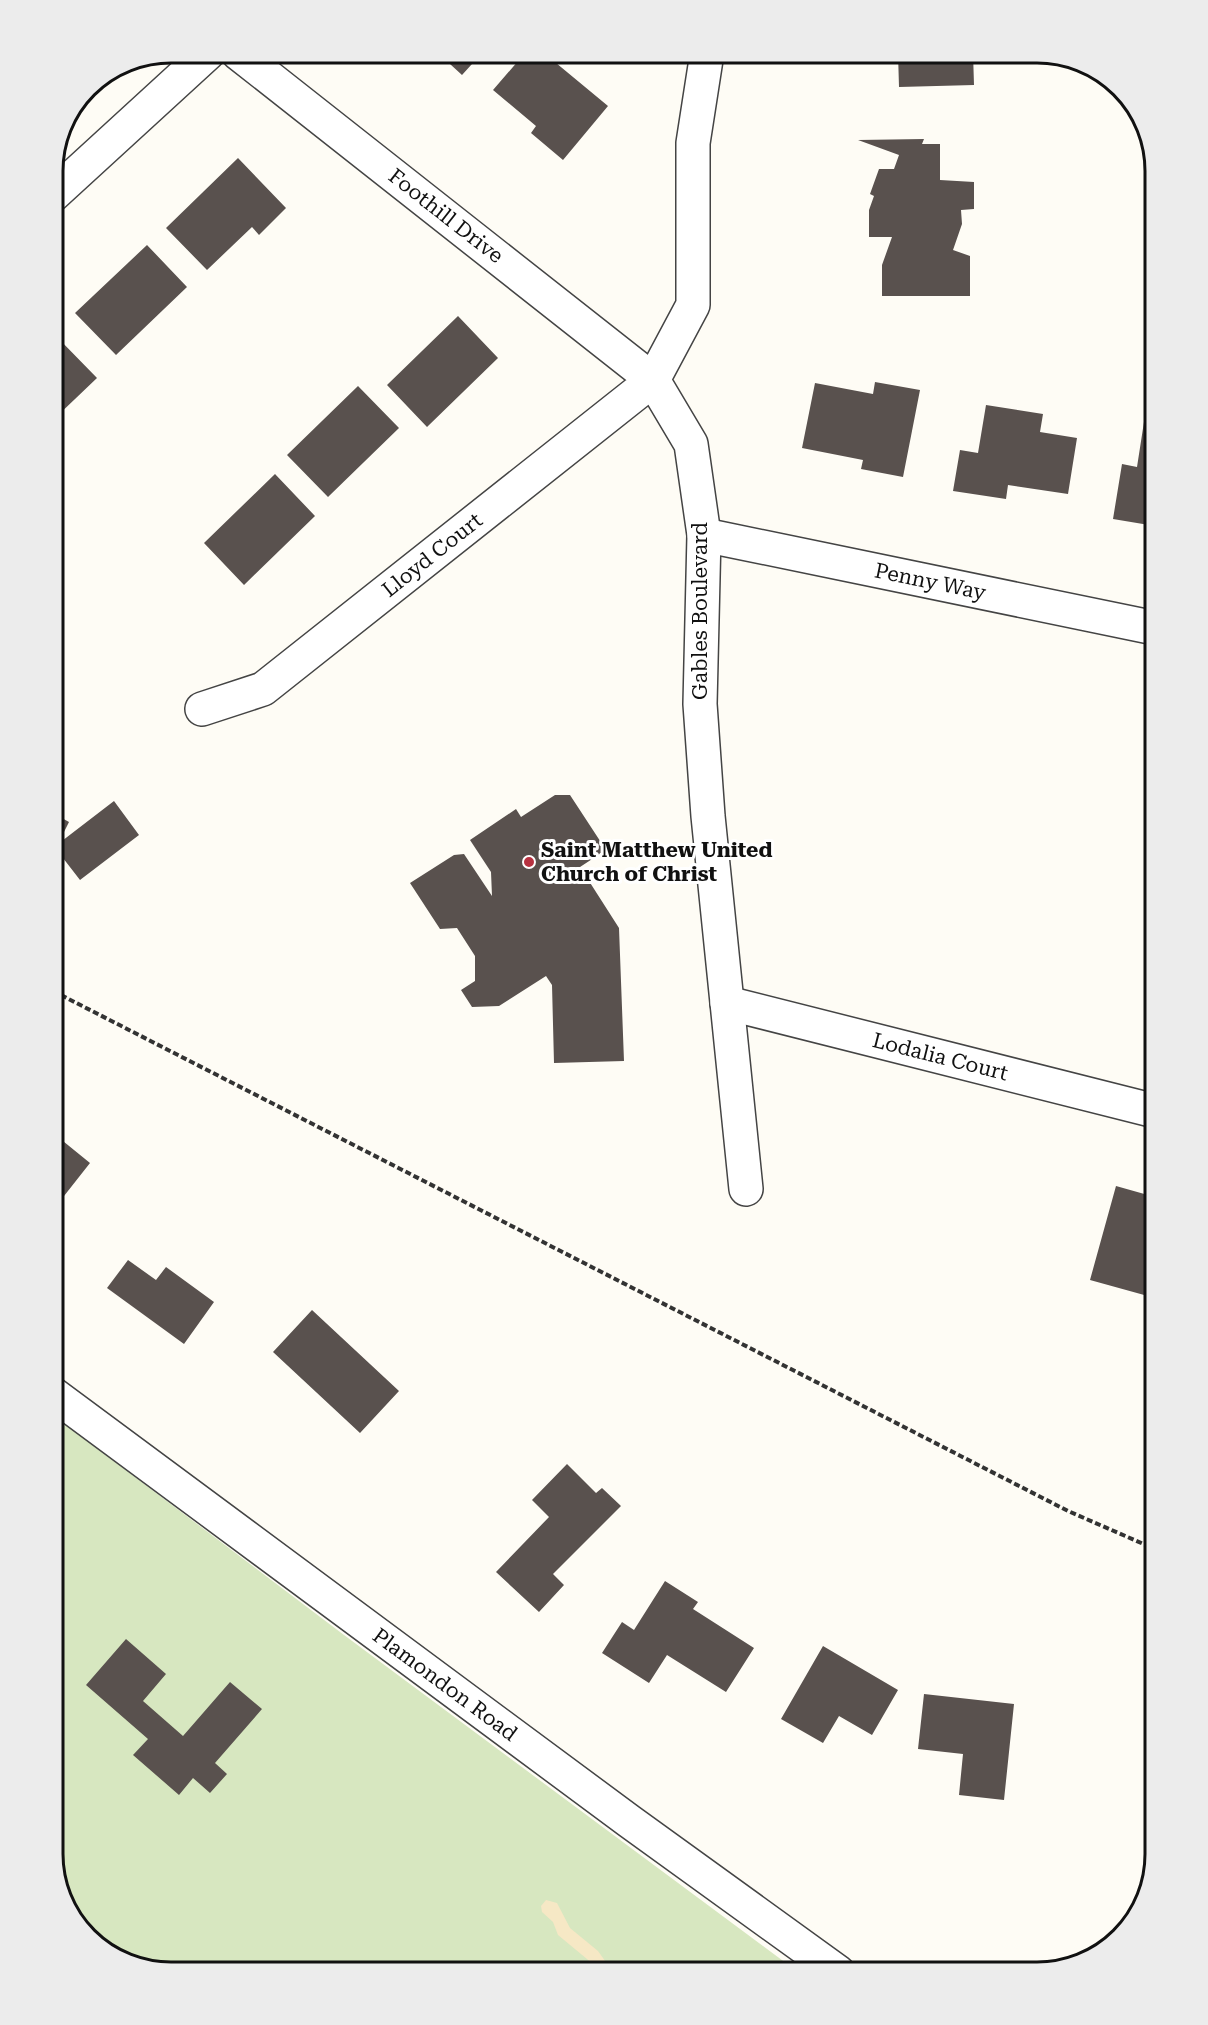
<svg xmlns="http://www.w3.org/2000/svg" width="1208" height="2025" viewBox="0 0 1208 2025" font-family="'Roboto Serif',serif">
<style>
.green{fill:#d7e7c0}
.sand{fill:#f6e8c5}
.building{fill:#59514e}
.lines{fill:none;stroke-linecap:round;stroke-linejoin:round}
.street-casing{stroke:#444;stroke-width:36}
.path{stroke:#333;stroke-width:4;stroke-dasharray:6 3;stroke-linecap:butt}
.street{stroke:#fff;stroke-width:33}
.poi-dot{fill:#b73241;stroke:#fff;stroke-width:2}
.labels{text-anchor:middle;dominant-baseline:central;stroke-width:6;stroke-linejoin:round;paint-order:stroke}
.street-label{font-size:21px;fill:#111;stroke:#fff}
.poi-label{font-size:21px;font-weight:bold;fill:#111;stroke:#fff;text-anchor:start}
.rim{fill:none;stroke:#111;stroke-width:3}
</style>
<rect width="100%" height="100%" fill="#fefcf5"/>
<path class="green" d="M53,1415L344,1635L798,1972H164L105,1952L65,1906L53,1854Z"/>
<path class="sand" d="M546,1900L557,1903L570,1928L598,1951L613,1972H598L593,1964L558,1935L553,1922L542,1912L541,1906Z"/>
<path class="building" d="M438,53H482L462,75Z
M525,53H544L608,106L563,160L531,133L536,126L493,90Z
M898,53H973L974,85L899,87Z
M924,139L922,144H940V180L974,182V209L961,210L962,224L953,250L970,256V296H882V265L892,237H869V210L874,196L870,194L879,169H894L899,155L858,140Z
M238,158L286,208L259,235L252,227L207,270L166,228Z
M147,245L187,287L116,355L75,313Z
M458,316L498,358L427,427L387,385Z
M56,336L97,378L53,420V339Z
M875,382L920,390L903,477L861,469L863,460L802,448L815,383L873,394Z
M358,386L399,428L328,497L287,455Z
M986,405L1043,414L1040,432L1077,438L1068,494L1008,485L1006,499L953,491L960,450L978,453Z
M1146,409L1155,410V526L1113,519L1122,464L1137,467Z
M275,474L315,516L244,585L204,543Z
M53,627L62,628L54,705H53Z
M555,795H570L606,850L580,867L619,928L624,1061L554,1063L552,985L546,976L499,1006L472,1007L461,990L475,981V956L457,928L440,929L410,883L454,855L464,854L492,896L491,872L470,840L516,809L521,817Z
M114,801L139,835L80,880L56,849L53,855V813L69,822L58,844Z
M53,1126L61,1134L58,1137L90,1163L53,1210Z
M1116,1186L1155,1197V1298L1090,1280Z
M128,1260L156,1280L166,1267L214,1302L184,1344L107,1288Z
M312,1310L399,1391L360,1433L273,1352Z
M567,1464L596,1493L602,1488L621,1506L553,1574L564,1585L539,1612L496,1572L549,1517L532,1500Z
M665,1581L698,1602L693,1609L754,1648L726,1692L667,1655L649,1683L602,1653L622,1622L634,1630Z
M126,1639L166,1674L143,1701L183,1736L230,1682L262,1709L215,1763L227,1774L210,1793L193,1778L179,1795L133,1755L148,1739L86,1685Z
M823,1646L898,1690L872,1735L839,1716L823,1743L781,1719Z
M924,1694L1014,1704L1004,1800L959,1795L963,1754L918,1749Z"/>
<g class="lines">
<g class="street-casing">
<g id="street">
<path d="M707,53L693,143V305L653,380L691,444L704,535L700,704L708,816L746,1189"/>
<path d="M53,195L208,53"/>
<path id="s1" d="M704,535L1155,628"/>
<path id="s2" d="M202,709L263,689L653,380L238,53"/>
<path id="s3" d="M727,1003L1155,1111"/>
<path id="s4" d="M53,1394L629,1821L838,1972"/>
</g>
</g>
<path class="path" d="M53,991L1068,1511L1155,1549"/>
<use href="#street" class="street"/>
</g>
<circle class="poi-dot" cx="529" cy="862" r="6"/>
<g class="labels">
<g class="street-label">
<text transform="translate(446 216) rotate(38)">Foothill Drive</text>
<text stroke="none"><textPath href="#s2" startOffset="280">Lloyd Court</textPath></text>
<text stroke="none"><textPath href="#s1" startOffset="231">Penny Way</textPath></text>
<text transform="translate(700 611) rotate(-90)">Gables Boulevard</text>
<text stroke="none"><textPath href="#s3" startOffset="220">Lodalia Court</textPath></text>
<text stroke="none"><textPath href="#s4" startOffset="488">Plamondon Road</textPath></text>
</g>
<g class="poi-label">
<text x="541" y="850">Saint Matthew United<tspan x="541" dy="24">Church of Christ</tspan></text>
</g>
</g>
<path d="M0 0H1208V2025H0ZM171 63H1037A108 108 0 0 1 1145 171V1854A108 108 0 0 1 1037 1962H171A108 108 0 0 1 63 1854V171A108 108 0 0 1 171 63Z" fill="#ececec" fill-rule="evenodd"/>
<path class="rim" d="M171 63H1037A108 108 0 0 1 1145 171V1854A108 108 0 0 1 1037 1962H171A108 108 0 0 1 63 1854V171A108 108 0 0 1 171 63Z"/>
</svg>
